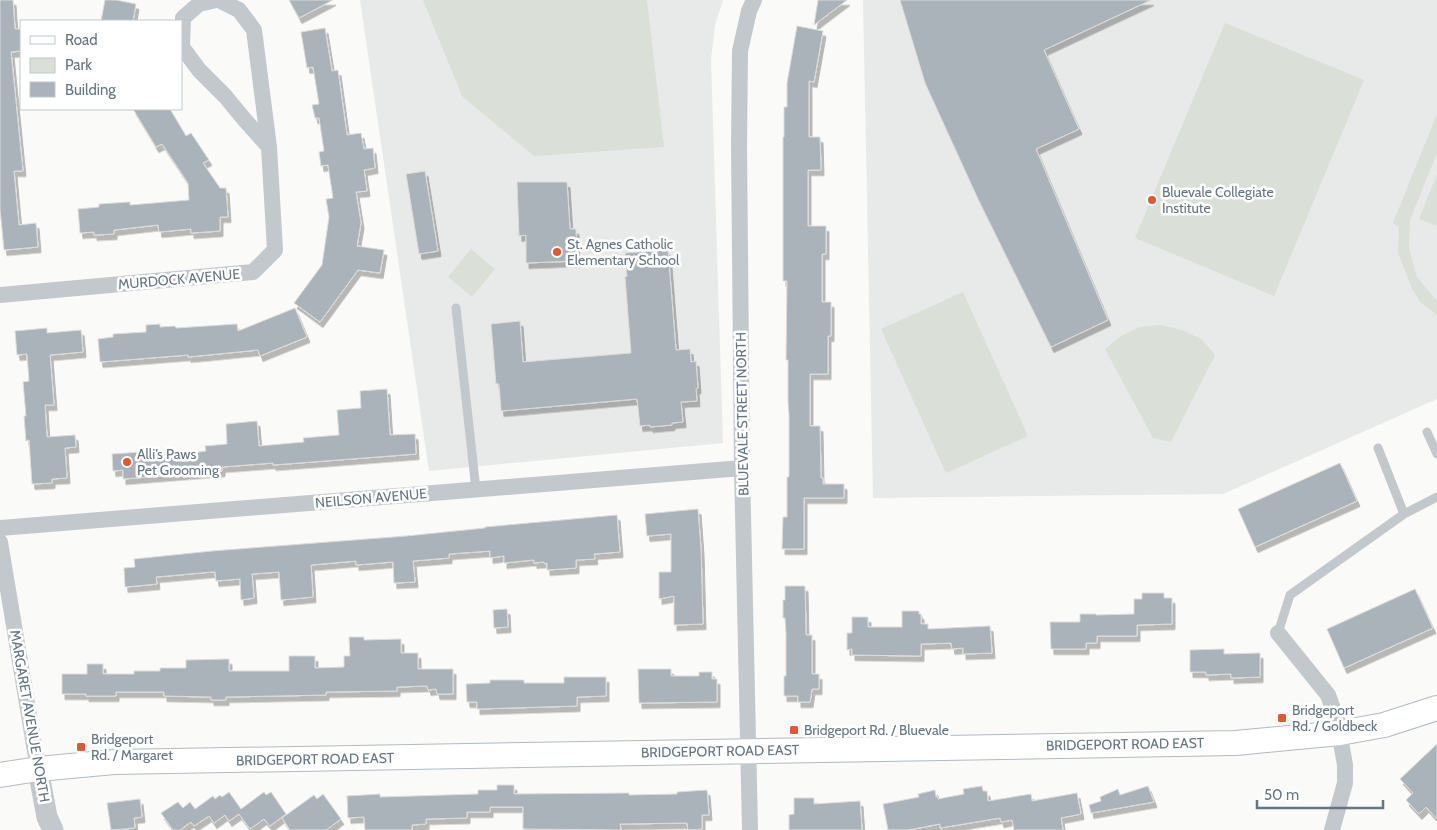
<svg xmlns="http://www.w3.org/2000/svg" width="1437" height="830" viewBox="0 0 1437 830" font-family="Cabin,sans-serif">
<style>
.built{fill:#e8e9e9}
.green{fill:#dadfd7}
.building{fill:#aab3b9;stroke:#dcdcda;filter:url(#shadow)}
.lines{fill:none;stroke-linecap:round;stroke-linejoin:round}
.secondary-casing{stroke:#b3babf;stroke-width:26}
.service{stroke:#c3c8cc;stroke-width:9}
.minor{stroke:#c3c8cc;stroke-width:16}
.tertiary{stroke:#c3c8cc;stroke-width:21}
.secondary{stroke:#fff;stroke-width:24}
.poi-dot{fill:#e4572e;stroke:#fff;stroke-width:2}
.labels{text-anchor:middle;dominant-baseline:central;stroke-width:5;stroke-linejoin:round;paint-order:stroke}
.poi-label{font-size:14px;fill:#657683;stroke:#fff;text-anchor:start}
.street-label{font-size:14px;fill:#657683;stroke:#fff}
</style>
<defs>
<filter id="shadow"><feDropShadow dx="3" dy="5.5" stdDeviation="0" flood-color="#0004"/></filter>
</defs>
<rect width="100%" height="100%" fill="#fafaf8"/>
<path class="built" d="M360,0H723L715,25L711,60L723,443L429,471Z
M863,0H1437V399L1223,494L873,498Z"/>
<path class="green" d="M423,0H647L664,147L534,156L462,96Z
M1225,23L1364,80L1274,296L1135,238Z
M1437,114V153L1410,220L1409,249L1417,277L1437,301V315L1420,302L1412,288L1398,253L1399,227L1393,223Z
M1437,174V226L1419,219Z
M471,249L495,269L472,297L448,277Z
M963,292L1028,436L946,473L881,329Z
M1161,325L1182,330L1201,339L1215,355L1171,442L1153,438L1105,349L1121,336L1140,327Z"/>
<path class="building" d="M0,0H13L15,29H21V51L11,52L23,171H14L19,225L36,223L38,247L4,250L0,209Z
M105,0H116L136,4L133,21H101Z
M289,0H333L299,18Z
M818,0H847L814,25Z
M900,0H1151L1044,50L1079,129L1036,149L1108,320L1051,347L978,199L925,83Z
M797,26L823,31L814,82L809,81V137H820L821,170H808V226H826V254H822V302H831V336H828V374H810V426H820L821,478H823V484H844V498H804V549H782L783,517H787V477H789V415L788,402V360H786L787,281H783V137H784V107H787V83Z
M325,28L332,71L338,70L347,135L361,133L364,149L373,148L375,168L364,170L367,191L356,192L361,223L357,246L384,250L380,273L358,270L320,322L294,303L322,265L329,217L326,199L333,198L328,165L321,166L319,152L324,151L319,118H315L312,105L319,104L313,67L307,68L301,32Z
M133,109H170L186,136L191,133L209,160L203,163L220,188H226L228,217H220V231L191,233V229L159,232L158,225L114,230V234L94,235V232L80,233L78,209L99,207V204L130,202V205L189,200L188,183L162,144L156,147Z
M425,171L438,251L419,254L406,174Z
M517,182H567L570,229H576L577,261L526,263V235L519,236Z
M668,250L676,350L690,349L691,362L696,361L698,388L696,389L697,401L681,402L683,422L672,423V425L650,427V425L640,426L637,399L501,411L499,384H496L491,324L520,321L523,362L631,353L625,277L627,276L625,253Z
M295,308L307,337L260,356L258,350L188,357V355L100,362L98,339L113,337V334L146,332V325L160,324V327L175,326L176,328L237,324L238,331Z
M47,328V333L81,330L83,352L50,355L54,405H45L47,437L75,435L76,447L65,448L67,478L52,479V483L32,484L29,440L26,441L24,416H26L23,382L29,381L27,354L17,355L15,331Z
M387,389L390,435L415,434L416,454L273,465V463L222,467V471L123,479V470L113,471L112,454L142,452V456L199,452L206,451L205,446L227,444L226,424L257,421L259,446L304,442L303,438L339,435L337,410L361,408L360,391Z
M1340,463L1357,501L1255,547L1238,509Z
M698,509L701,549L703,624L674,625V596L659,599V572H671V534L647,536L645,514Z
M617,515L620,552L594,554L595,559L576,560V568L547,570V563L545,564L544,562L534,563V560L504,563V556L490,558V551L449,554V558L413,561L415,582L394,583L393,562L356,565V561L311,565L313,597L281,600L279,572L252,574L254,598L241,600L240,579L216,581L215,572H212L156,577L157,584L125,587L124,568L135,567L134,559L212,551L406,536L485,528V527Z
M785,586H805L806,635H812V674H819V689H812L810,702H798V696H784V676H786V634L785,618H783V600H785Z
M1415,589L1433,628L1344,668L1327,629Z
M1142,593H1164V598H1172V624L1137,625V636H1097V643H1086V649H1051L1050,622H1080V614H1096V615L1134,614V599H1142Z
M507,609L508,627L494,628L493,610Z
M902,611H919V614H921V624H928V629L990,626L992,653L963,654V648L952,649L951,643L921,644V656L852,655V649L847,650V633H852V617H868V627H902Z
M349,637H364V640L401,639V653H418V669H453V694H437L436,689L428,690L427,686L397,687V691L326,692V695L226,697V700H211V697L164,696V692H116V696H86V694H62V674H87V664H103V674H134V671H160V668H186V660L229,659V671H289V656H315V668L344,667V656H350Z
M1224,649V654L1260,653V677L1231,678V674L1206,675V672H1190V650Z
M638,669H671V676H699V672H712V679H717V702L639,703Z
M564,677H606V696L577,697V706L477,709V702H467L466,684L490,683V680H524V683H564Z
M1437,744V819L1426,807L1419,814L1406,800L1413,793L1400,779Z
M497,785H514V794L629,793V795L677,794V792L707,790L709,815H702V829L688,830L687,823L620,824L621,830L523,829V807H490V812H467V818L426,819V824L412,825V830H365L364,817L348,818L347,796L380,794V797L478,794V790H497Z
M982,786L983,791H987L988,801L1031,794L1032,801L1077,793L1081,814L1061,818L1063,830H1014L1012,820L1001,822L1000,818L940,828V824L908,830H888L883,804L919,797L918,794L935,790L936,797L937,796L938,799L964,794L963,789Z
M1148,786L1154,802L1091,813L1089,805L1101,801L1100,797L1118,789L1120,795Z
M229,792L241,809L264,792L266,795L271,792L286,814L270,826L264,819L250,829L239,814L229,821L225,815L214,823L209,816L194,826L191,822L180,830H173L161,813L178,802L183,808L190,802L195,809L213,796L215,799L220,795L222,797Z
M323,794L341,819L326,830H290L282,818L314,795L317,799Z
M794,798H814V804L860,801L862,830H789V815L794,814Z
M140,799L142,817L134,818L135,828L111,830L107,803Z"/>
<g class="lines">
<g class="secondary-casing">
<path id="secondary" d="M0,775L38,769L114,762L1236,743L1340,733L1384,725L1437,708"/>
</g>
<path class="service" d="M456,308L476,490
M1427,432L1437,454
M1404,514L1437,497
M1278,633L1290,595L1404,514L1378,448"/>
<path class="minor" d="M216,0L199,4L183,18L182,47L199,70L225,96L244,119L269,147
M0,295L253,272L275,250L269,147L254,30L239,10L219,0
M0,528L742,468
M0,542L38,769
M1278,633L1328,695L1337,720L1345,765V783L1332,830
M750,830L742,468L739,146L740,51L749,11L754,0"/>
<path class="tertiary" d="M38,769L47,817L53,830"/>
<use href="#secondary" class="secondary"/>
</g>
<g class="poi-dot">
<circle cx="1152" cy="200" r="5"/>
<circle cx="557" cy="252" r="5"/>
<circle cx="127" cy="462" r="5"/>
<rect x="1277" y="713" width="10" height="10" rx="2.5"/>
<rect x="789" y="725" width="10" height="10" rx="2.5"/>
<rect x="76" y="742" width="10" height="10" rx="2.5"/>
</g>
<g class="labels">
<g class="poi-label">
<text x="1162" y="192">Bluevale Collegiate<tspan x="1162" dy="16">Institute</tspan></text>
<text x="567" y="244">St. Agnes Catholic<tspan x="567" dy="16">Elementary School</tspan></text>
<text x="137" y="454">Alli’s Paws<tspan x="137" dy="16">Pet Grooming</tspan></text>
<text x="1292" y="710">Bridgeport<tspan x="1292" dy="16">Rd. / Goldbeck</tspan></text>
<text x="804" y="730">Bridgeport Rd. / Bluevale</text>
<text x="91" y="739">Bridgeport<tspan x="91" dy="16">Rd. / Margaret</tspan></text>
</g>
<g class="street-label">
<text transform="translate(179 279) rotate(-5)">MURDOCK AVENUE</text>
<text transform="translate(742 414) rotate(-91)">BLUEVALE STREET NORTH</text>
<text transform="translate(371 498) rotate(-5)">NEILSON AVENUE</text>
<text transform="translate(30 716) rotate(80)">MARGARET AVENUE NORTH</text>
<text transform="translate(1125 744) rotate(-1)">BRIDGEPORT ROAD EAST</text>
<text transform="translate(720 751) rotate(-1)">BRIDGEPORT ROAD EAST</text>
<text transform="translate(315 759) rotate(-1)">BRIDGEPORT ROAD EAST</text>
</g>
</g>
<rect x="20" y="20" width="162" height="90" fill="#ffffff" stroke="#c1c8cd"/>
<rect x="30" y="36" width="25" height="8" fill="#ffffff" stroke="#c1c8cd"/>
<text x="65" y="45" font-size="15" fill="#657683">Road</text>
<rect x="30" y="58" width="25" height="15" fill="#dadfd7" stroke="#c1c8cd"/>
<text x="65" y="70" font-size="15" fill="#657683">Park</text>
<rect x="30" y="82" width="25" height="15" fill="#aab3b9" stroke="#c1c8cd"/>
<text x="65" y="95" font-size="15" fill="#657683">Building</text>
<path d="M1257 800v8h126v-8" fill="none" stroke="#657683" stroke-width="2.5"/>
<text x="1264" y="800" font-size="15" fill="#657683" stroke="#ffffff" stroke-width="4" paint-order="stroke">50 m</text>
</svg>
